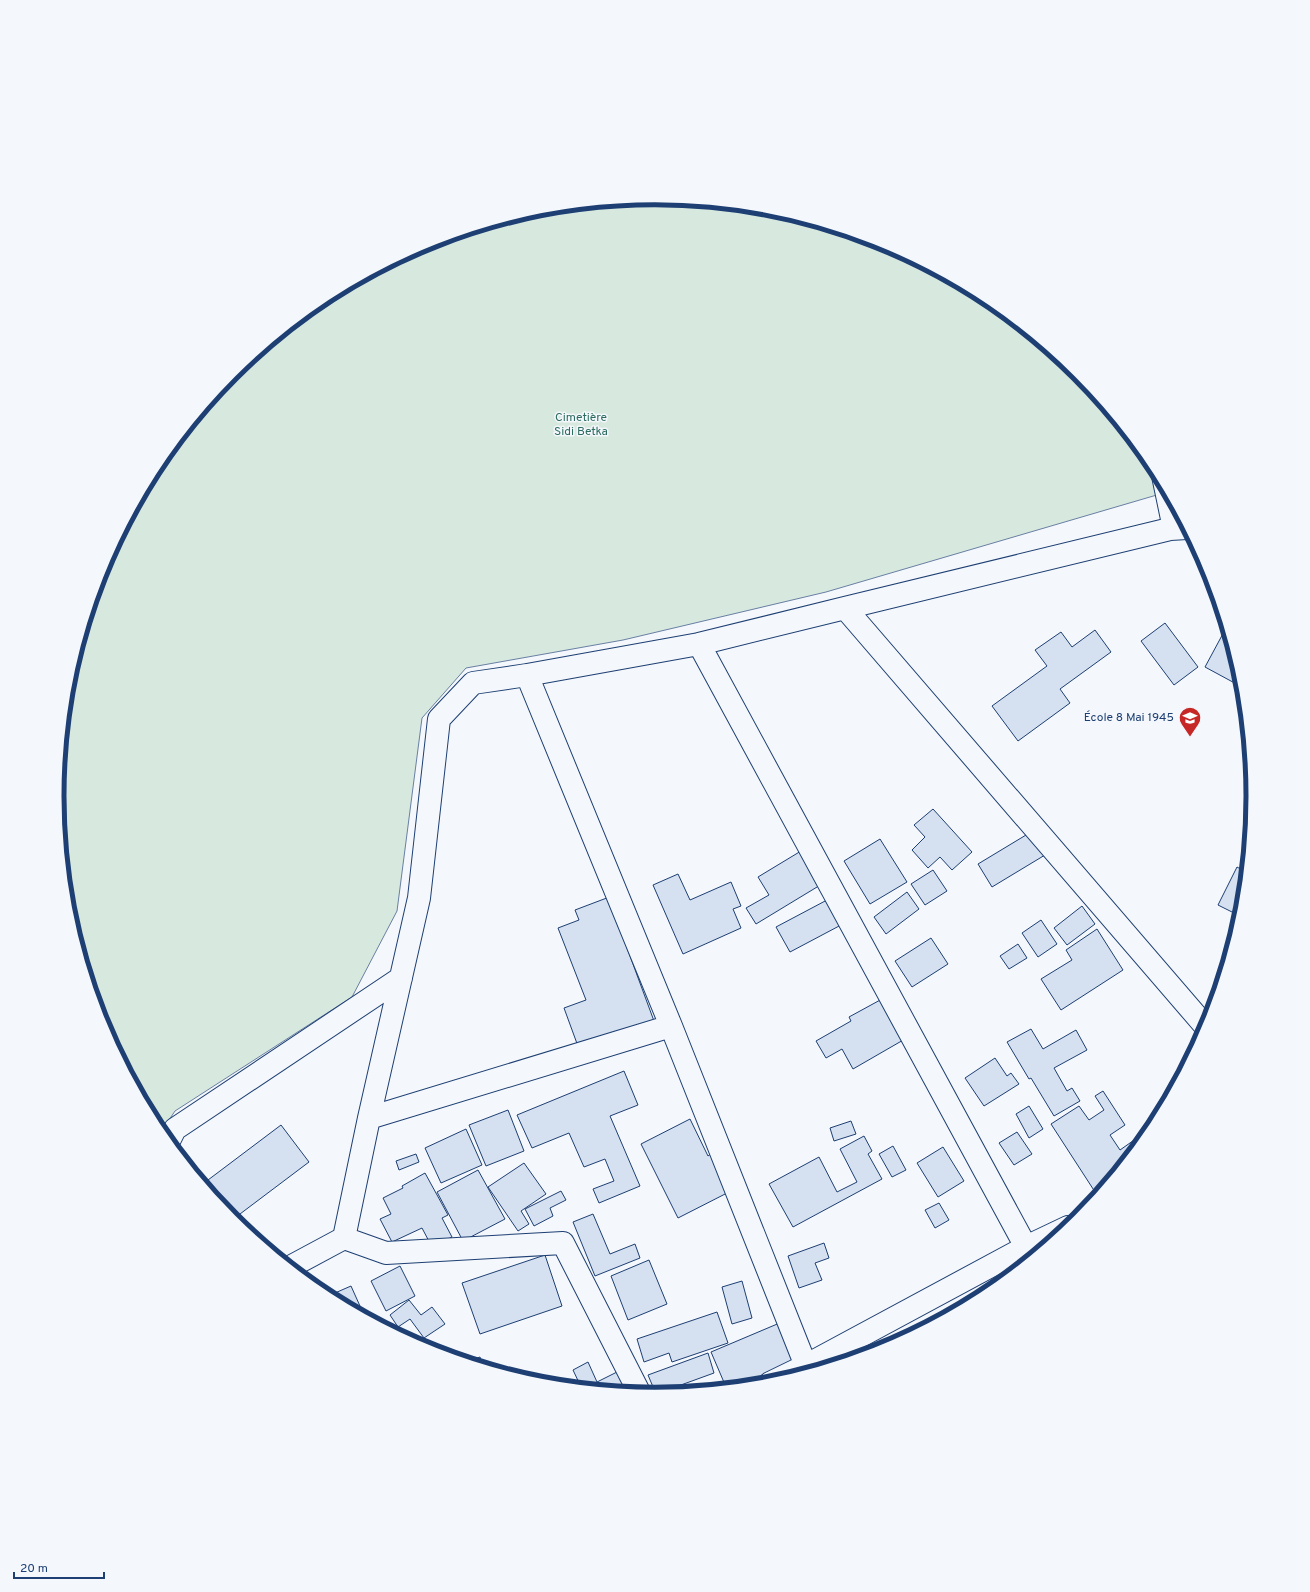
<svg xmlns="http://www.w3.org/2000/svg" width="1310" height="1592" viewBox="0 0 1310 1592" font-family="Overpass,sans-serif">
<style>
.green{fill:#d7e8df;stroke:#687fa3}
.building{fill:#d5e0f0;stroke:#1d3f73}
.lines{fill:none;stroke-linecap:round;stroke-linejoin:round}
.service-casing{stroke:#1d3f73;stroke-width:16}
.minor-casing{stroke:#1d3f73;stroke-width:24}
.service{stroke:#f4f7fb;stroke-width:14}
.minor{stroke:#f4f7fb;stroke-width:22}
.labels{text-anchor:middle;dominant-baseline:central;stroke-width:3;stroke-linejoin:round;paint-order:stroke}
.park-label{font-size:12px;fill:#2c6c60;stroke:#f4f7fb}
.poi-label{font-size:12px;fill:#1d3f73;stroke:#f4f7fb;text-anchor:end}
.rim{fill:none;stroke:#1d3f73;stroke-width:5}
</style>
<rect width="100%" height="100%" fill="#f4f7fb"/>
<path class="green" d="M655,198L772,210L884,244L987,299L1078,373L1152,464L1167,492L826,592L623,640L466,668L422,718L397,911L352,997L175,1111L161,1132L102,1025L68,912L57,796L69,679L103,567L158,464L232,373L323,299L426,243L539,209Z"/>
<path class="building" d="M1165,623L1198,667L1174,685L1141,641Z
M1226,628L1242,680V687L1205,667Z
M1095,630L1111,652L1060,689L1070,703L1018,741L992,706L1047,666L1035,650L1061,632L1072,647Z
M933,809L972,852L952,870L940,857L928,868L912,850L925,837L914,825Z
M1031,832L1045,855L992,887L978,864Z
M880,839L907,882L870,904L844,861Z
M801,851L822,884L756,924L746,908L769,895L758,877Z
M1237,867L1246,872L1240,916L1218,905Z
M933,870L947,891L925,905L911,884Z
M678,874L690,900L731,882L741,906L733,909L741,928L683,954L653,885Z
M907,892L919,909L886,934L874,917Z
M612,896L623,937L654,1021L579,1049L564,1008L586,1000L558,928L579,920L575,910Z
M827,900L841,925L790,952L776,927Z
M1082,906L1095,924L1067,945L1054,928Z
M1041,920L1057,944L1038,957L1022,933Z
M1097,929L1123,970L1061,1010L1041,979L1072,960L1066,950Z
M931,938L948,964L912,987L895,961Z
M1018,944L1027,958L1009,969L1000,956Z
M882,999L905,1039L853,1069L842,1049L826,1058L816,1041L851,1021L849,1017Z
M1031,1029L1043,1049L1076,1030L1087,1050L1054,1068L1067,1091L1072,1088L1080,1101L1054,1116L1031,1078L1029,1079L1007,1042Z
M995,1058L1007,1076L1011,1073L1019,1084L984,1106L965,1078Z
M624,1071L638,1105L610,1116L640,1186L599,1203L593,1189L614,1181L605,1159L584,1167L569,1133L532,1148L517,1115Z
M1103,1091L1125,1125L1110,1135L1120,1150L1137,1138L1140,1143L1097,1195L1051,1124L1079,1106L1089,1120L1104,1110L1095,1096Z
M1029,1106L1043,1129L1029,1138L1016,1114Z
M508,1110L524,1151L486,1166L469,1125Z
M690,1119L708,1156L712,1153L731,1191L678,1218L641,1144Z
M851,1121L856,1134L834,1141L830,1128Z
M281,1125L309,1162L236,1217L208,1180Z
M466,1129L482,1165L441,1183L425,1148Z
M1017,1132L1032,1154L1014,1165L999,1143Z
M864,1136L872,1151L868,1154L882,1179L793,1227L769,1184L819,1157L837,1192L857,1182L840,1149Z
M893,1146L906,1170L892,1177L879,1154Z
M943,1147L964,1181L938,1197L917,1163Z
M416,1154L419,1162L399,1170L396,1161Z
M524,1163L546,1194L521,1211L529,1224L518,1231L488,1187Z
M478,1170L505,1219L463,1241L437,1192Z
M425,1173L448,1215L442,1218L452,1237L432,1247L422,1228L392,1242L380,1219L391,1214L383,1198L403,1188L402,1186Z
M561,1191L566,1200L550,1208L553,1216L534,1226L525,1209Z
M939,1203L949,1220L935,1228L925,1210Z
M593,1214L610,1254L635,1244L640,1258L595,1276L573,1222Z
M824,1243L829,1258L815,1263L822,1280L799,1288L788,1256Z
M545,1255L562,1306L480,1334L462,1283Z
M649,1260L667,1304L628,1320L611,1276Z
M400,1266L415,1296L386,1311L371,1281Z
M742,1281L752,1318L732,1324L722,1287Z
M351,1286L364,1315L328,1296Z
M409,1300L421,1315L432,1307L445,1324L424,1338L410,1319L398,1327L390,1315Z
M717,1312L728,1343L672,1362L669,1353L644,1362L637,1339Z
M782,1322L800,1365L754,1384L726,1387L711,1352Z
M708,1353L714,1373L656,1394L648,1375Z
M480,1357L483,1366L468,1361Z
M588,1362L597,1382L617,1372L626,1391L581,1387L573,1370Z
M528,1375L530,1380L521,1377Z"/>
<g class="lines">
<g class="service-casing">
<path id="service" d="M1159,476L1170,529"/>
</g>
<g class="minor-casing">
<path id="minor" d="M845,608L1170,529L1187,528
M699,644L1026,1247
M527,675L671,1026L808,1371
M369,1118L671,1026
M169,1141L175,1129L401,978
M344,1238L386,1253L563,1243L639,1392
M290,1267L344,1238L369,1118L419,898L439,719L473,683L527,675L699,644L845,608L1206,1027
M770,1383L805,1366L1026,1247L1068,1227"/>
</g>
<use href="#service" class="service"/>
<use href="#minor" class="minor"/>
</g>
<defs>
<g id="school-pin" transform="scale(1.15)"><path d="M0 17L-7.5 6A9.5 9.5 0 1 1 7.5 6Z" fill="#c62828" stroke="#f4f7fb"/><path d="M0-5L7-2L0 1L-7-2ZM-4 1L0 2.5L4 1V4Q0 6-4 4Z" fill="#fff"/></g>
</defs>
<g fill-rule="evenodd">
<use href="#school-pin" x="1190" y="718"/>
</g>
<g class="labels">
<g class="park-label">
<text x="581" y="418">Cimetière<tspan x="581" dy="14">Sidi Betka</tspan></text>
</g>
<g class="poi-label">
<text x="1174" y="718">École 8 Mai 1945</text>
</g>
</g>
<path d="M0 0H1310V1592H0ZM64 796a591 591 0 1 1 1182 0a591 591 0 1 1-1182 0Z" fill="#f4f7fb" fill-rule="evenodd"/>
<path class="rim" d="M64 796a591 591 0 1 1 1182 0a591 591 0 1 1-1182 0Z"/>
<path d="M14 1572v6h90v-6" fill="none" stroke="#1d3f73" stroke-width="2"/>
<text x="20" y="1572" font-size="12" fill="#1d3f73" stroke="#f4f7fb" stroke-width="3" paint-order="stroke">20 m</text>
</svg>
